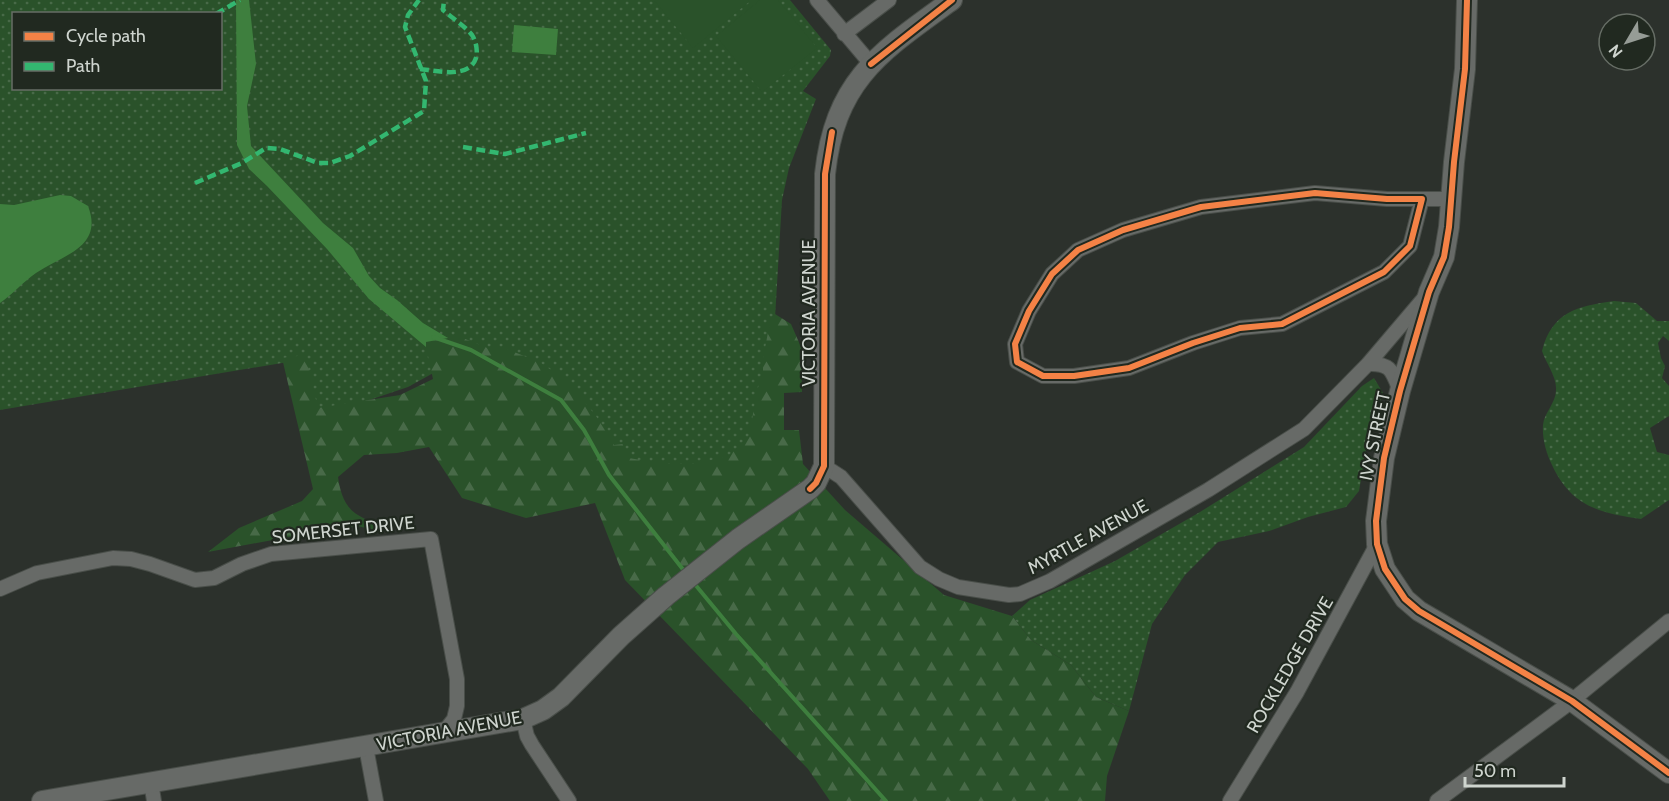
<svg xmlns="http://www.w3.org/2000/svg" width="1669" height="801" viewBox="0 0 1669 801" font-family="Cabin,sans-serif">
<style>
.grass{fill:url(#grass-dots);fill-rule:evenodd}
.forest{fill:url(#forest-firs)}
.garden{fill:#2a522a}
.water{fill:#3e7f3e}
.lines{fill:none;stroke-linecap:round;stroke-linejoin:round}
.stream{stroke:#3e7f3e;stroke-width:4}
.street-casing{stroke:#494e49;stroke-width:16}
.secondary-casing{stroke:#494e49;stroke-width:22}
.street{stroke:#676a67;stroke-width:14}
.secondary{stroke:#676a67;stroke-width:20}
.quiet{stroke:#33b770;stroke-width:4.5;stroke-dasharray:9 4.5;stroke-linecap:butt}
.cycleway-casing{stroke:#212920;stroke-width:10}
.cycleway{stroke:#f48246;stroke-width:6}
.labels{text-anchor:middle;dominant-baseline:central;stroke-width:4.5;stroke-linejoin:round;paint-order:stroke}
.street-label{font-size:18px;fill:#cfd5cf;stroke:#212920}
</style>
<defs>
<pattern id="grass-dots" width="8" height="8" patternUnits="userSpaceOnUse" patternTransform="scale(1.5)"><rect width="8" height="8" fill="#2a522a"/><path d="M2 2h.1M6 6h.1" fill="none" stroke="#486a48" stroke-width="1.8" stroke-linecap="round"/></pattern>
<pattern id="forest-firs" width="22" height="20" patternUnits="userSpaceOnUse" patternTransform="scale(1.5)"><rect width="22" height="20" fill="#2a522a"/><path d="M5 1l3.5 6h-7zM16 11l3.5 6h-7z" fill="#486a48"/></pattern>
</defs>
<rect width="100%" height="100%" fill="#2c312c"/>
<path class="grass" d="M0,0H790L831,50L830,56L803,91L816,99L789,168L782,200L765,487L666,578L466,355L408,387L301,423L288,362L0,410ZM14,14H220V88H14Z
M1614,301L1636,303L1657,321H1669V341L1663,336L1658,343L1661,358L1665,366L1662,378L1669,386V416L1650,428L1657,452L1669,455V500L1641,519C1599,513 1571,506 1552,465C1546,453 1542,438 1543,425C1544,413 1556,403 1556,390C1557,377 1546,363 1542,351C1552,312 1577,306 1614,301Z
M1374,378L1383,393L1369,432L1359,491L1346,507L1308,517L1269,531L1218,542L1185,575L1152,624L1129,711L1096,697L1071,665L1031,640L1012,616L1030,600L1115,561L1200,512L1304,447L1362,386Z"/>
<path class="forest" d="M775,314L791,324L801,347L802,392L784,393V430H799L803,464L845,510L944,595L1012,616L1031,640L1071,665L1096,697L1129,711L1107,776L1105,801H830L808,769L625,580L595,503L526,518L462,498L429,447L397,453L364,455L338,477C340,491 344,507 358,515C367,521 376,521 381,532L358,526L332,529L208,552L239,528L302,501L313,489L282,358L305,355L318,408L400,395L433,379L425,342L458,336L490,349H507L539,362L562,377L579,395L596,416L614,445L623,444L629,458L663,464H694L728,456L749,437L757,391L763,371V359L769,327Z"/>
<path class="garden" d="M654,0H748L749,2L693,48Z
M760,0H778L817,48L762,92L716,36Z"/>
<path class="water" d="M236,0H249L256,64L247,106L251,146L323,223L353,248L369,276L380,288L397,300L423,323L448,338L426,342V347L369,299L327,249L267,186L249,169L237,145Z
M514,25L558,29L556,55L512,52Z
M60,195L71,196L88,206C104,247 63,255 36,273C23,282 13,294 0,303V204L14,205Z"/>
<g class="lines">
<path class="stream" d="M433,337L471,350L561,400L584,430L609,475L685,572
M693,582L736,634L886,801"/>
<g class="street-casing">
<path id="street" d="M817,0L871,64
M844,34L889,0
M1315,193L1387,199H1422L1410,246L1384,272L1282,324L1240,328L1193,343L1129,368L1074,376H1043L1017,362L1015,344L1029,311L1052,274L1078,250L1123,230L1201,207Z
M1422,199H1452
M1368,364C1391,363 1392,371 1400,391
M824,466L841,477L920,567L939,579L958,587L1009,595L1020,594L1050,581L1208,490L1304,429L1368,364L1425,297
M0,589L37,573L113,558L131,559L150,564L195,580L214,578L242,564L271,554L431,539L457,679V706L454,719L443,733
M523,719L527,736L532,745L569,801
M366,747L376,801
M151,782L154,801
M1230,801L1297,692L1377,544
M1437,801L1564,707L1669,621"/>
</g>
<g class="secondary-casing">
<path id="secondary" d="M1467,0L1465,69L1454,162L1449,227L1444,257L1429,292L1400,391L1384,458L1376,521L1377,544L1385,569L1405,599L1419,611L1572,701L1669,773
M42,801L523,719L543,710L561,697L621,636L666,596L738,539L810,489L816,483L824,466L825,174C835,80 880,52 952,0"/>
</g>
<use href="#street" class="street"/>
<use href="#secondary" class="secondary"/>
<path class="quiet" d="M216,14L240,0
M420,69C438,71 469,79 476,58C478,51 476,41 472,35C465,26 452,18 443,10L444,0
M463,147L505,154L586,133
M195,183L242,163L266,148L280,149L318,163H330L350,156L424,111L426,81L405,27L408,15L419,0"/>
<g class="cycleway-casing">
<path id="cycleway" d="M1467,0L1465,69L1454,162L1449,227L1444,257L1429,292L1400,391L1384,458L1376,521L1377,544L1385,569L1405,599L1419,611L1572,701L1669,773
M871,64L952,0
M1315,193L1387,199H1422L1410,246L1384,272L1282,324L1240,328L1193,343L1129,368L1074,376H1043L1017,362L1015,344L1029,311L1052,274L1078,250L1123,230L1201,207Z
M810,489L816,483L824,466L825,174L832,132"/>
</g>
<use href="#cycleway" class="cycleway"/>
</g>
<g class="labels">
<g class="street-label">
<text transform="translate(809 313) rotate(-90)">VICTORIA AVENUE</text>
<text transform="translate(1375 436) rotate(-78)">IVY STREET</text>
<text transform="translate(343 530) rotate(-6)">SOMERSET DRIVE</text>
<text transform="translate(1088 537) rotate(-29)">MYRTLE AVENUE</text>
<text transform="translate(1290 665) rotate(-60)">ROCKLEDGE DRIVE</text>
<text transform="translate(449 731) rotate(-11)">VICTORIA AVENUE</text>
</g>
</g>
<rect x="12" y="12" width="210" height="78" fill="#212920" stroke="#676e66" stroke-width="1.5"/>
<rect x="24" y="32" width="30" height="9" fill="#f48246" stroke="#676e66" stroke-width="1.5"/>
<text x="66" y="42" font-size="18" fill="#cfd5cf">Cycle path</text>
<rect x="24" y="62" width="30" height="9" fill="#33b770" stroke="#676e66" stroke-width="1.5"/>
<text x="66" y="72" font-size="18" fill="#cfd5cf">Path</text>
<g transform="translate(1627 42) rotate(231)"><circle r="28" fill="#212920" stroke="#676e66" stroke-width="1.5"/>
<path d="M0-4.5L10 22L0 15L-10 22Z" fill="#969c96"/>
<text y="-9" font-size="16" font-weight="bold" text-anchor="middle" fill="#cfd5cf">N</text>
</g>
<path d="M1465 777v9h99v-9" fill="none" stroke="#cfd5cf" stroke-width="3"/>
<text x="1474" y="777" font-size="18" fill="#cfd5cf" stroke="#212920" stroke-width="4.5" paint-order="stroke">50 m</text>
</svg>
